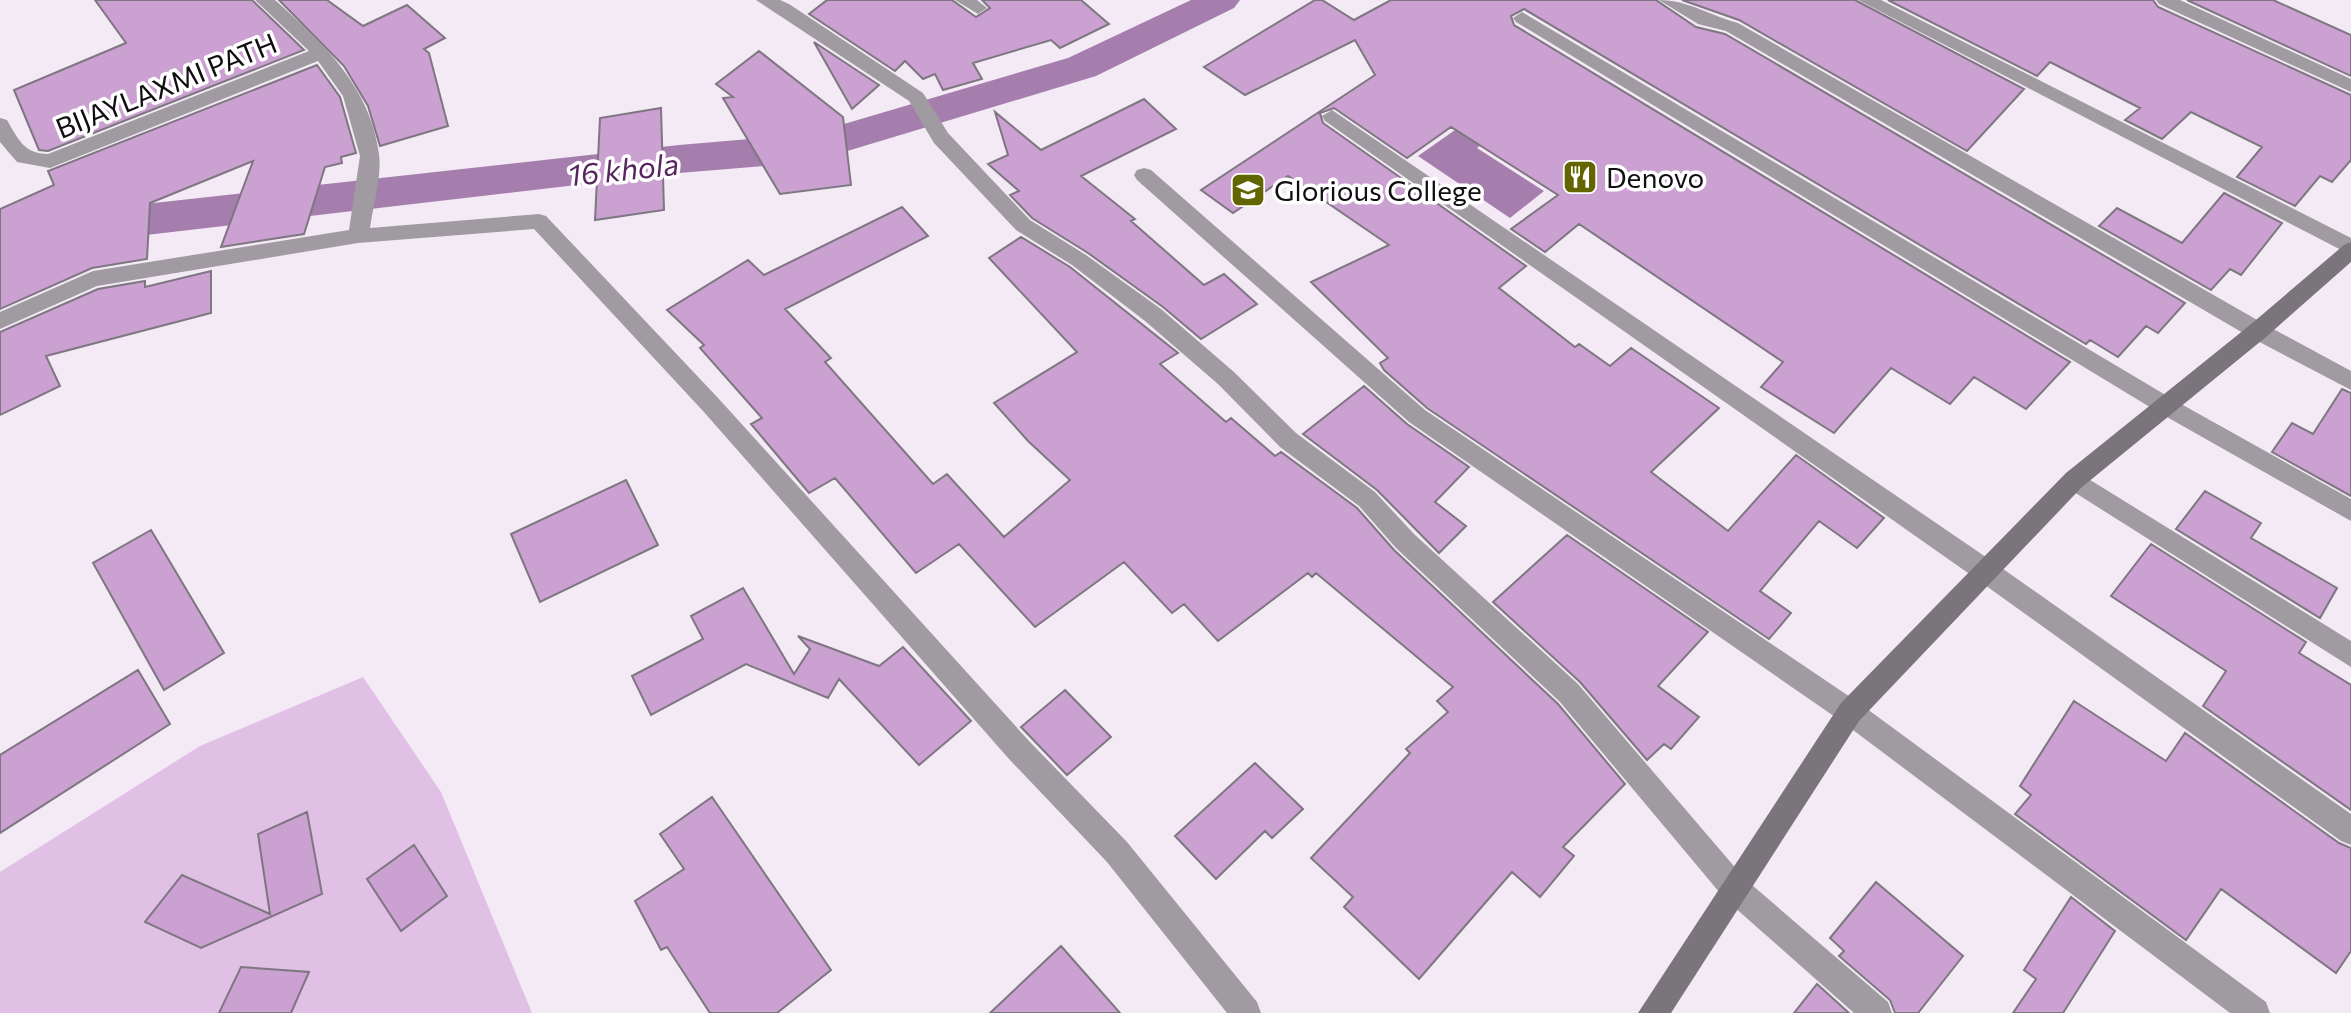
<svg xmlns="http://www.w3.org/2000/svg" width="2351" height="1013" viewBox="0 0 2351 1013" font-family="Commissioner,sans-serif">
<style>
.green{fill:#e1c0e6}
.water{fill:#a67ead}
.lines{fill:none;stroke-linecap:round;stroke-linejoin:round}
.canal{fill:#a67ead;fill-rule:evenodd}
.building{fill:#cba1d1;stroke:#7e7680;stroke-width:2}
.street{fill:#9f9ba0;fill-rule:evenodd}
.secondary{fill:#7a747b;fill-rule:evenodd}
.labels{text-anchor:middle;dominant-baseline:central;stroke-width:7;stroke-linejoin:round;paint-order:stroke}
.street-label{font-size:28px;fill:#110e11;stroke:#fff}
.poi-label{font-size:28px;fill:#110e11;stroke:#fff;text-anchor:start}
.water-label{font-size:30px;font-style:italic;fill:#57245f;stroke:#fff}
</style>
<rect width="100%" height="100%" fill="#f3eaf5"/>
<path class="green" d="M363,677L441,792L532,1013H0V872L200,746Z"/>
<path class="water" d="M1465,123L1489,138L1477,148L1544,191L1510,218L1418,156Z"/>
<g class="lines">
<path class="canal" d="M1191,0H1240L1234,8L1096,76L811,162L679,173L0,252V220L679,145L810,134L1068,58Z"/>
</g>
<path class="building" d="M95,0H252L304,50L48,151L39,150L14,90L126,43Z
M279,0H327L363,26L407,5L445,38L424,49L429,53L448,126L380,146L368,106L344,66Z
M827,0H952L976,17L990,8L982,0H1081L1109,24L1060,48L1051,40L973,63L982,79L943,90L935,74L923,79L905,61L895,71L809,14Z
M1315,0H1322L1354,20L1391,0H1656L1696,27L1725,34L2185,303L2158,333L2146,326L2118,357L2090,340L2086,344L1524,9L1511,16L1514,25L2070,362L2026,409L1974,377L1950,404L1891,368L1834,433L1761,387L1783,362L1579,224L1545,252L1511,229L1558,195L1451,127L1407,158L1334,108L1320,113L1323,123L1526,266L1499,288L1575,347L1579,344L1610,366L1631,348L1719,408L1651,472L1728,531L1796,455L1884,518L1857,548L1819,521L1760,591L1791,613L1769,639L1427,408L1384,370L1380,363L1388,358L1311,282L1389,245L1288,176L1233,213L1201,190L1375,75L1355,40L1245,95L1204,67Z
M1682,0H1855L2024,89L1967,151L1739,20Z
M1888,0H2153L2158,7L2351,95V160L2332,182L2320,176L2295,206L2237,177L2262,147L2191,112L2162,139L2125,120L2140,108L2050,62L2037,76Z
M2187,0H2273L2351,35V76Z
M814,42L879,85L852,109Z
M759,51L843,117L851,185L780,194L723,98L733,97L716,84Z
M317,65L340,97L356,153L341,157L342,163L325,167L304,234L221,247L253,161L150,203L147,259L92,268L0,309V209L54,185L48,171Z
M1144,99L1176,129L1081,176L1135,219L1131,221L1204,285L1224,274L1257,304L1201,339L1163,307L1088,253L1032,218L1010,195L1019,191L988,164L1008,155L995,112L1041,150Z
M661,108L664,210L595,220L600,118Z
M2224,193L2282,223L2241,275L2230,269L2211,290L2099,226L2117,208L2182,243Z
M902,207L928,236L785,309L831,358L825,362L933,484L947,474L1004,537L1070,480L1028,441L994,403L1077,352L989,258L1021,237L1070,267L1178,353L1160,364L1226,422L1231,418L1275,456L1281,452L1357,508L1394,550L1558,704L1625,784L1563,847L1574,856L1540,897L1512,872L1419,979L1344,907L1353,897L1311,858L1410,753L1406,749L1448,712L1437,701L1453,687L1316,573L1312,577L1308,573L1218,641L1184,604L1172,613L1124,562L1035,627L959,544L916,573L835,478L809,493L751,424L762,418L700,348L704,345L667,310L748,260L764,275Z
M211,271V313L46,356L60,386L0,415V332L98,289L145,281V287Z
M1364,386L1407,424L1469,467L1435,502L1466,526L1439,553L1377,490L1303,434Z
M2342,389L2351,393V496L2272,452L2292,423L2313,434Z
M626,480L658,545L540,602L511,534Z
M2205,491L2261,523L2251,538L2337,588L2320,618L2176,529Z
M151,530L224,653L164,690L93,563Z
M1567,535L1708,632L1658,686L1699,717L1671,749L1664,744L1647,760L1580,682L1493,602Z
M2151,544L2306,642L2299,653L2351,685V810L2203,706L2226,671L2111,596Z
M743,588L794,674L810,649L798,636L879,666L903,647L971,721L919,765L839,679L828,698L746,664L651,715L632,676L703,639L691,616Z
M138,670L170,724L0,833V755Z
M1065,690L1111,737L1067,775L1021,727Z
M2074,701L2166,761L2185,733L2339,843L2351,848V951L2336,973L2221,889L2186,940L2015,814L2031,795L2020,786Z
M1255,763L1303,809L1272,838L1265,831L1216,879L1175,836Z
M712,797L831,970L777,1013H710L667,947L661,950L635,901L684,869L660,834Z
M307,812L322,894L201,948L145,922L182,875L270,914L258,834Z
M414,845L447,896L401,931L367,879Z
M1876,882L1963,956L1918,1013H1895L1890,1000L1839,956L1844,951L1830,938Z
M2071,897L2115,931L2063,1013H2013L2036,979L2024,970Z
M1061,946L1120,1013H990Z
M241,967L309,972L291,1013H219Z
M1817,984L1849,1013H1794Z"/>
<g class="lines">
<path class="street" d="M255,0H275C323,43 370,86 379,154C382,176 373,206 370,228L539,214L546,216L719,399L1029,741L1127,842L1257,1002L1261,1013H1227L1107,862L1009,759L703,411L534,229L358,243L97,286L0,329V312L93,271L349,230L360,156L343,96L318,61L50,168L17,162L0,142V118L7,120C18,139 24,154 48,154L309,51Z
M756,0H780L789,4L923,93L948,133L1030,220L1086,255L1161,309L1234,372L1296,433L1375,492L1414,534L1578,684L1745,879L1888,1002L1892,1013H1854L1725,899L1560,702L1396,548L1359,506L1280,447L1218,384L1145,321L1072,265L1016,230L934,143L909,101Z
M955,0H977L987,8L978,14Z
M1659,0C1688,0 1711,16 1738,23L2266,325L2351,371V390L2250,337L1726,31L1698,24Z
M1858,0H1881L2351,238V255Z
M2156,0H2180L2351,79V92L2159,4Z
M1522,12L2174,400L2351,499V521L2158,412L1516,22L1513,18Z
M1332,110L1996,564L2351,814V845L2341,841L1978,580L1325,121L1322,116Z
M1144,168L1151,170L1425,410L1859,703L2266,1002L2270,1013H2230L1841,721L1409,422L1137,180L1134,175L1137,170Z
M2074,470L2351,641V667L2066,487L2062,480L2066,473Z"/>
<path class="secondary" d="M2351,242V262L2266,337L2082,487L1859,721L1671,1013H1638L1841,703L2066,473L2250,325L2344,245Z"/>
</g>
<defs>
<g id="restaurant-square" transform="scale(1.8)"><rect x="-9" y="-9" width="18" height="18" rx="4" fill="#626500" stroke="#fff"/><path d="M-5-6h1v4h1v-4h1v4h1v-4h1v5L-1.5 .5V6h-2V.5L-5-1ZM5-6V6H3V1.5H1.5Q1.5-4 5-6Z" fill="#fff"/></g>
<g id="school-square" transform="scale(1.8)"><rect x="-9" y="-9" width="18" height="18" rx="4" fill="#626500" stroke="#fff"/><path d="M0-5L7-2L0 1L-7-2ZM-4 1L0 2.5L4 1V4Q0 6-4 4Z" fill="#fff"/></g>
</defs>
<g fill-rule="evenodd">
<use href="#restaurant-square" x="1580" y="177"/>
<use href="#school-square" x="1248" y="190"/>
</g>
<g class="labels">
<g class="street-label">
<text transform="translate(166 85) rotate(-22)">BIJAYLAXMI PATH</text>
</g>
<g class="poi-label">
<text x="1606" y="177">Denovo</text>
<text x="1274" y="190">Glorious College</text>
</g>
<g class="water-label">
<text transform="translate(623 168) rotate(-6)">16 khola</text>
</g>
</g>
</svg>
